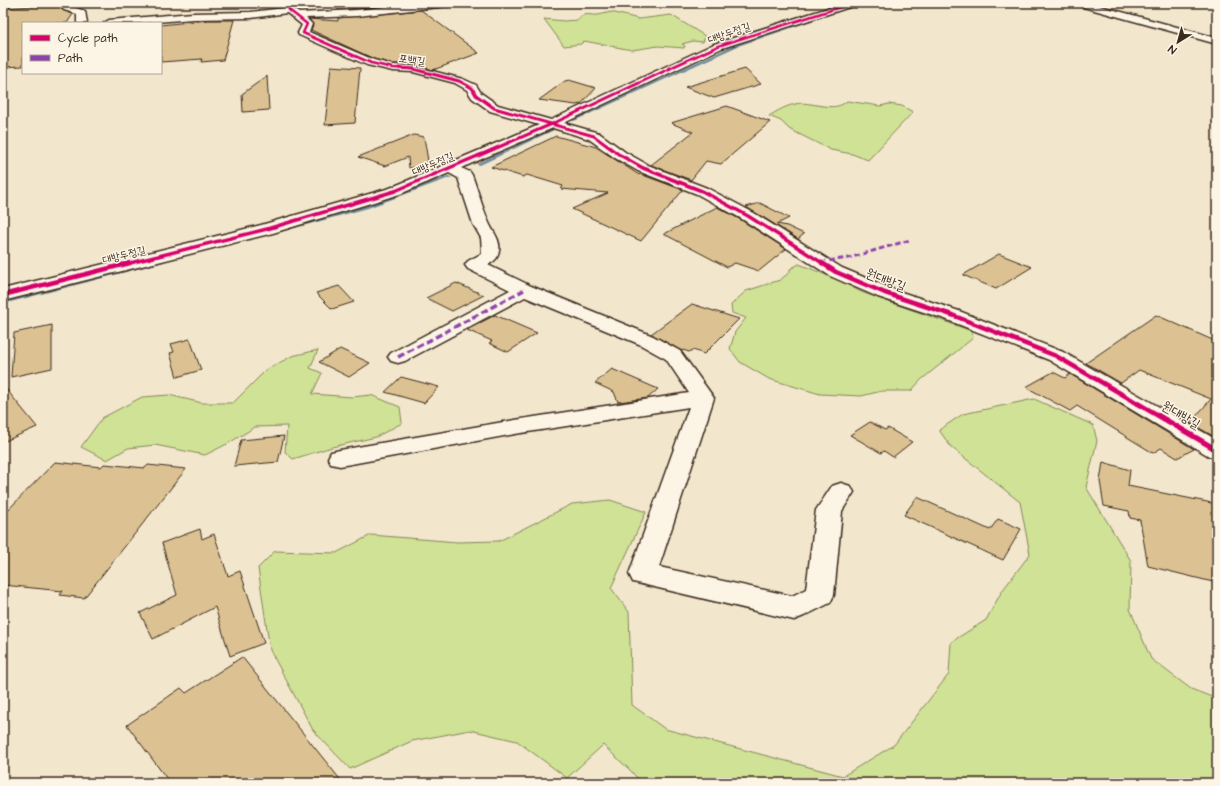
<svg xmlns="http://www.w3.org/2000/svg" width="1220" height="786" viewBox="0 0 1220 786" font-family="'Architects Daughter','Poor Story',sans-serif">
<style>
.green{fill:#cfe296;stroke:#85865a}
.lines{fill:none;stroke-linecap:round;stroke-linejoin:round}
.stream{fill:#6f8e9d;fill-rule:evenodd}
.building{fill:#dcc292;stroke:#3b2a1e}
.minor-casing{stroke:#3b2a1e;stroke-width:3}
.tertiary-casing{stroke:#3b2a1e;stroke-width:3}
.minor{fill:#fcf5e5;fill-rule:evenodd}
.tertiary{fill:#fcf5e5;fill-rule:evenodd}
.quiet-far1{stroke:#8e44ad;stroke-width:3;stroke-dasharray:5.5 3;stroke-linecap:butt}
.quiet{stroke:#8e44ad;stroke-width:3.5;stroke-dasharray:7 3.5;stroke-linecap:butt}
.cycleway-far4-casing{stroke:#fcf5e5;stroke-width:3.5}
.cycleway-far3-casing{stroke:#fcf5e5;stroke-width:4.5}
.cycleway-far2-casing{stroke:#fcf5e5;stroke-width:5.5}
.cycleway-far1-casing{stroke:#fcf5e5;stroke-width:7}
.cycleway-casing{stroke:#fcf5e5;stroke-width:8}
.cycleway-far4{stroke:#d6006c;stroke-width:2.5}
.cycleway-far3{stroke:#d6006c;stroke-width:3}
.cycleway-far2{stroke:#d6006c;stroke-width:3.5}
.cycleway-far1{stroke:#d6006c;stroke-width:4.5}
.cycleway{stroke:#d6006c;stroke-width:5.5}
.labels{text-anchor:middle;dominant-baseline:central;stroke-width:3;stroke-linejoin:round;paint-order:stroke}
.far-street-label{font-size:11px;fill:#3b2a1e;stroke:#fcf5e5}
.street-label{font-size:13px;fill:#3b2a1e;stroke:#fcf5e5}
</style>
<rect width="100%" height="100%" fill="#f2e6cc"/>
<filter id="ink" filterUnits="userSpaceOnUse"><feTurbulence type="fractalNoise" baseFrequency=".025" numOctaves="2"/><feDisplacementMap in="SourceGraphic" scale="8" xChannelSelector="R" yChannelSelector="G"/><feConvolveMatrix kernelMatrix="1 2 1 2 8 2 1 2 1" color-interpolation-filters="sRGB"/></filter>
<g filter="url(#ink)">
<path class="green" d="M611,12L639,19L671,15L705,36L703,42L693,41L682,44L685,46L684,48L658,46L632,50L584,41L581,44L564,46L544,19L564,21L578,20C584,11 590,16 598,15C603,14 607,13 611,12Z
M847,101L880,106L889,104L902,106L913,112L868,160L852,154L831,150L789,129L781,121L769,116C777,111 786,106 795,104C812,100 833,114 847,101Z
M799,264L839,280L861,292L972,331L973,338L921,380L911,391H882L861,396L820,394L769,379L740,362L730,349L735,332L746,318L732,313L731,305L746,291L780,280L790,272V269Z
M318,350L310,368L322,373L312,394L352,397L371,395L400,407L402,423L376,437L332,447L293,459L285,452L287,426L255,427L229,443L205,455L155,445L128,448L107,460L81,447L102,418L142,397L169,395L202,403H233L266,370L292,356Z
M1034,399L1093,425L1097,441L1086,487L1131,561L1130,609L1151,659L1191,689L1217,699V783H641L631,771L603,745L567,778L517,741L470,730L412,741L350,769L313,730L270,650L258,568L275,551L336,553L371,535L457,542L499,541L572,504L610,500L646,512L611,588L629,612L632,705L665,729L843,776L894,745L949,674L951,642L986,620L1002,591L1030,554L1020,502L951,447L939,430L963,414Z"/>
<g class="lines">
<path class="stream" d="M861,3H865L738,46L574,121L571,120L736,44Z
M555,127L558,128L480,165L476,164Z
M448,176L452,177L368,208L284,231L281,229L364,206Z
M162,259L165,261L164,262L3,304V300Z"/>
</g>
<path class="building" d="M353,3H409L338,10V7Z
M63,4L61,9L73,14L67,23H23V66L3,67V8Z
M421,10L479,53L433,70L413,64H393L374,59L311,30L313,25L309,19L338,21V18Z
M208,20H234L223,60L201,62L202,59L161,62V25Z
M331,66L360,68L355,123L325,125Z
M745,69L761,84L714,98L685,87Z
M267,76L269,110L243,112L242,94Z
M569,80L596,88L581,104L576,105L539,100L565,81Z
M727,106L770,122L721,164L706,161L691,180L651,165L693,132L671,123Z
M414,135L424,137L429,167L409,168L408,157L385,166L358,157Z
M556,136L596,147L639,175L640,174L683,190L641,241L572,209L608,193L561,189L563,186L527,175L523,177L491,167Z
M760,203L789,218L777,224L787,226L804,234L798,239L746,207Z
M717,207L741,220L786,249L759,271L735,263L727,267L664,234Z
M999,254L1032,267L996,289L963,275Z
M456,283L484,295L452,311L426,298Z
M339,286L354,302L332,309L316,293Z
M692,304L739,319L704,354L693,350L689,352L683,350L682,351L651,334Z
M495,315L537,333L508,352L489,343L492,341L467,330Z
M1156,315L1217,342V437H1215L1190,423L1211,399L1139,370L1121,383L1086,363Z
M52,325V368L11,377L14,333Z
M190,339L201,370L177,377L170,353L174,352L171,344Z
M340,349L370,363L349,377L319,362Z
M612,369L658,389L648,398L618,402L614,392L595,383Z
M1053,372L1065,378L1070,374L1194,449L1177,458L1161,448L1153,453L1077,406L1070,411L1026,387Z
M401,377L439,387L424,403L385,392Z
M3,385L37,427L3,442Z
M870,422L885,430L888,428L912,442L893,457L884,451L881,453L850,435Z
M284,436L278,462L234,466L241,440Z
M55,462L101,467L104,464L145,468L148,465L186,469L84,598L60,595L63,591L3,585V515Z
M1103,462L1130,470L1128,486L1217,504V583L1148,566L1140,520L1130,518L1129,511L1104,506L1100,481Z
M917,497L990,530L998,519L1021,529L1003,560L904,515Z
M200,529L202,539L214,534L228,576L240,571L264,643L230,656L215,607L153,639L140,613L177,595L162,543Z
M242,657L343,783H170L127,725L181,688L186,693Z"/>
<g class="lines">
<g class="minor-casing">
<path id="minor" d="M66,3H76L73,7L85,11L87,23H77V14L64,10L62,8Z
M282,3H292L293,9L299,13L357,10L423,3H453L448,6L357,16L306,18L312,24L309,32L374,60L393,65L413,66L463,79L476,85L481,93L498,105L551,120L714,44L844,3H858L856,5L722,48L564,123L599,133L625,152L648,165L707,188L754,213L842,268L892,289L959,311L1063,352L1217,440V458L1209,456L1049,360L945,319L878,297L830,276L742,219L697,194L638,171L615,158L589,139L553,128L461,168L470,172L472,175C478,191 482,207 489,223C493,232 501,240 499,251C498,259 494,261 488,265L531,286L653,336L680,351L714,398L659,567L792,596L806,589L816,510L832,486L841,483L850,486L854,492L842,511L834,595L830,603L804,616L794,620L633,582L629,574L689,407L515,434L340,466L331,464L328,458L331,452L340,450L515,420L689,393L666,359L639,344L525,297L405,361L398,363L391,361L388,357L391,353L510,290L468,269L465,265L468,261L481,254L482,250L481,238L473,224L458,178L449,173L400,194L273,233L3,301V289L261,225L390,188L539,125L490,111L472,98L467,90L455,83L413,72L393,71L367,65L299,35L298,33L302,25L287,13L251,18L193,19L144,23H104L109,20L193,13L251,12L284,8Z"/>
</g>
<g class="tertiary-casing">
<path id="tertiary" d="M1074,3H1089L1217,38V44L1076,5Z"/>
</g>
<use href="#minor" class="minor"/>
<use href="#tertiary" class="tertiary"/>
<path class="quiet-far1" d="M821,262L849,258L910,240"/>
<path class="quiet" d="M398,357L524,290"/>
<g class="cycleway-far4-casing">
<path id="cycleway-far4" d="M287,3L289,10L307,24L303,33L371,63L393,68L414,69
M668,69L718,46L853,3"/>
</g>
<g class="cycleway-far3-casing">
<path id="cycleway-far3" d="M399,68L413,69L459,81L472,88L476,95L494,108L594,136L621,156
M478,156L552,124L671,68"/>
</g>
<g class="cycleway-far2-casing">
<path id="cycleway-far2" d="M620,155L643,168L702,191L748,216L824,264
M126,264L267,229L395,191L480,155"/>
</g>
<g class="cycleway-far1-casing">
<path id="cycleway-far1" d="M822,263L836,272L885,293L952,315L1056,356L1132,400
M3,295L130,263"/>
</g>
<g class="cycleway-casing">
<path id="cycleway" d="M1130,399L1217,450"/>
</g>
<use href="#cycleway-far4" class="cycleway-far4"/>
<use href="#cycleway-far3" class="cycleway-far3"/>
<use href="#cycleway-far2" class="cycleway-far2"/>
<use href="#cycleway-far1" class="cycleway-far1"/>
<use href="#cycleway" class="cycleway"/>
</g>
</g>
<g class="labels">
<g class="far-street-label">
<text transform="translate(729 33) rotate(-19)">대방두정길</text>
<text transform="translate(412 60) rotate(8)">포백길</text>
<text transform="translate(433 164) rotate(-23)">대방두정길</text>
<text transform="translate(124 255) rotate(-14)">대방두정길</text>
</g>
<g class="street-label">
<text transform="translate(886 280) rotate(21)">원대방길</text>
<text transform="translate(1181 415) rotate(30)">원대방길</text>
</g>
</g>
<rect width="1220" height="786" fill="none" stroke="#fcf5e5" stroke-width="16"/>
<rect x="8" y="8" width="1204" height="770" fill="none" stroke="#3b2a1e" stroke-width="1.5" filter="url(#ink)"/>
<rect x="22" y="22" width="140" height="52" fill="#fcf5e5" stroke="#afa495"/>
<rect x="30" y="35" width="20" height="6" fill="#d6006c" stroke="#afa495"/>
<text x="58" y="42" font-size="12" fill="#3b2a1e">Cycle path</text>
<rect x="30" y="55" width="20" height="6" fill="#8e44ad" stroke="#afa495"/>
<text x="58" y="62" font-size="12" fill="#3b2a1e">Path</text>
<g transform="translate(1178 42) rotate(217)" stroke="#fcf5e5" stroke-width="3" paint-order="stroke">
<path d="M0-3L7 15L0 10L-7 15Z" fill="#3b2a1e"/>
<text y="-6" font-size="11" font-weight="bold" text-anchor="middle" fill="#3b2a1e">N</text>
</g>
</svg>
